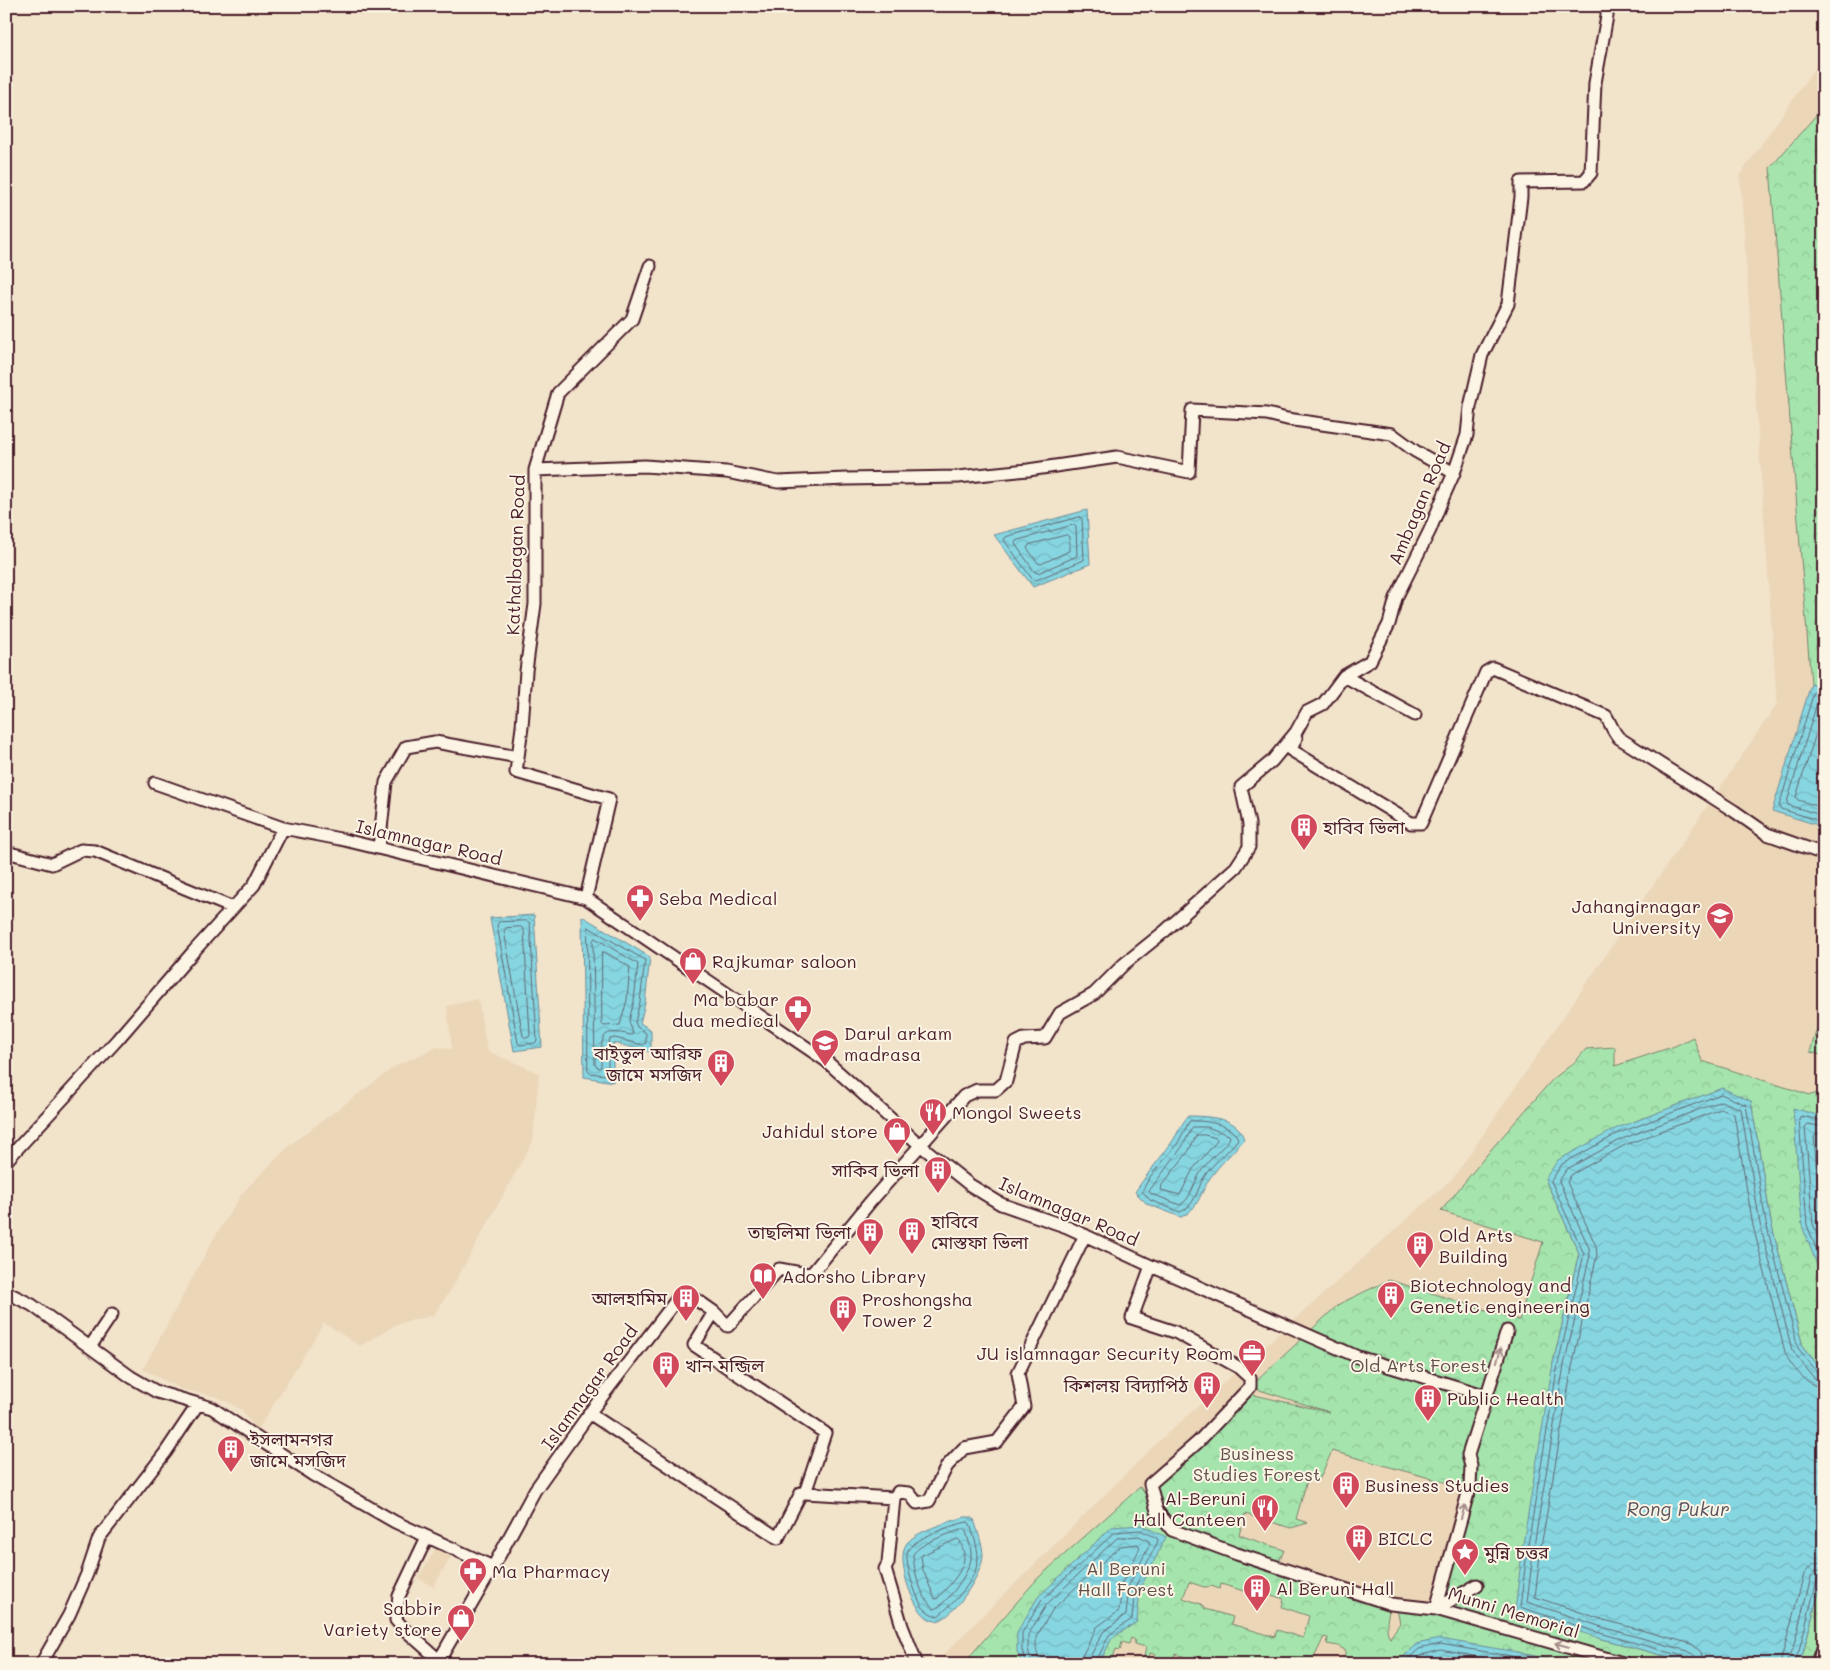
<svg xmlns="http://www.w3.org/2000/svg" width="1830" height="1670" viewBox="0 0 1830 1670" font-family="Mali,'Noto Sans Bengali',sans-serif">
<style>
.built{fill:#ebd6b8}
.forest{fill:url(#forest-crowns);stroke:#78826c;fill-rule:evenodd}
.pitch{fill:#a5e5ad;stroke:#78826c}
.water{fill:url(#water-waves);stroke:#6e8d98}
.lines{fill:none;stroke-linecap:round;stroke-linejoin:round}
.shore{stroke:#626874;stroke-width:1}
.minor-casing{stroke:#4a1f2b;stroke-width:15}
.tertiary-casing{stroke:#4a1f2b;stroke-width:18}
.minor{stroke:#fcf5e5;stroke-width:11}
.tertiary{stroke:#fcf5e5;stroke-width:14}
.oneway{stroke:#a38a88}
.labels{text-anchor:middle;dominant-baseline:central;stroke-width:4;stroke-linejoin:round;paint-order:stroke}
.street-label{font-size:18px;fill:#4a1f2b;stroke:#fcf5e5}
.poi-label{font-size:18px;fill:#4a1f2b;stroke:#fcf5e5;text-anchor:start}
.park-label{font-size:18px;fill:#61504c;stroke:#fcf5e5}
.water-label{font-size:19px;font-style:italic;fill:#5c5662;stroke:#fcf5e5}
</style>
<defs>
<pattern id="forest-crowns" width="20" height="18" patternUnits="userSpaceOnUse" patternTransform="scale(1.25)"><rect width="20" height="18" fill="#a5e5ad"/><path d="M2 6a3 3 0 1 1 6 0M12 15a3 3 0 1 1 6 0" fill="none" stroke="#90c495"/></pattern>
<pattern id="water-waves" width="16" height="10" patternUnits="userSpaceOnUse" patternTransform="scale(1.25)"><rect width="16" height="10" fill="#86d6e1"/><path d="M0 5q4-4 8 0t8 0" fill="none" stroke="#75b7c1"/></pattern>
</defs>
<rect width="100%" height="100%" fill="#f2e3cb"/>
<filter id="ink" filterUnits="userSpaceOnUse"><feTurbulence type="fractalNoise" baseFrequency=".02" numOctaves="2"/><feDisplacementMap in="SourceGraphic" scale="10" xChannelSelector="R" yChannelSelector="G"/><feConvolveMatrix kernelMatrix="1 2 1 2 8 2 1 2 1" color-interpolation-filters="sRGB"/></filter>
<g filter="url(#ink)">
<path class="built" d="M1824,55V1664H934L1158,1442L1454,1177L1777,704L1740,175Z
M478,999L487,1051L539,1073L533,1141L453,1286L434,1315L397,1324L360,1346L324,1323L257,1431L242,1410L218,1397L181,1389L143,1369L214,1238L243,1192L291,1144L396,1066L437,1047L452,1049L447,1006Z
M436,1548L451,1557L433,1587L418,1578Z"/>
<path class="forest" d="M1824,106V688L1811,684L1770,168Z
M1693,1037L1702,1061L1810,1095L1824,1092V1372L1803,1347L1771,1222L1751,1101L1545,1179L1579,1253L1553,1363L1599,1638L1693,1664H1568L1517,1652L1398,1661L1396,1664H1343L1345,1661V1650L1338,1646L1327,1644L1328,1638L1324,1637L1311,1664H1189L1181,1662L1183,1656L1175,1654L1173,1664L1155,1660L1156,1655L1150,1653L1149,1659L1144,1657L1146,1647L1134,1644L1135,1640L1131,1638L1129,1644L1122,1642L1120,1650L1116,1649L1112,1661L1116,1664H971L969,1657L1038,1578L1140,1487L1156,1509L1150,1484L1250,1394L1329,1412L1250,1387L1339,1304L1389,1280L1519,1320L1543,1242L1441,1211L1494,1146L1552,1080L1576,1061L1586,1049L1615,1047V1066L1675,1046ZM1332,1451L1462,1487L1470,1486L1436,1609L1396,1605L1400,1623L1390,1638C1384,1628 1388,1615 1391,1604L1277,1567L1284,1550L1239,1535L1245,1514L1291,1528L1308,1523L1296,1519L1308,1477L1319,1480ZM1189,1582L1207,1588L1211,1586L1220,1589L1221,1584L1247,1592L1249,1588L1284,1599L1282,1607L1309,1616L1303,1638L1277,1630L1275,1637L1231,1624L1233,1617L1205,1609L1201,1604L1183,1598Z
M1824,1572V1639L1816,1664H1797L1803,1653Z"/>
<path class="pitch" d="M1824,1004V1056L1810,1052Z"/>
<path class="water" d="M1087,510L1090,564L1033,587L994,535Z
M1811,684L1824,688V827L1772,811Z
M534,915L542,1047L514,1051L490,918Z
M582,916L650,957L645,1003L640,1023L651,1030V1052L613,1043V1082L584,1077Z
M1722,1088L1751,1101L1771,1222L1803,1347L1824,1372V1572L1803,1653L1797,1664H1693L1599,1638L1515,1611L1523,1544L1553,1363L1579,1253L1545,1179L1558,1160L1617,1128Z
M1793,1108L1824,1117V1283L1802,1226Z
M1188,1116C1203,1116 1229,1117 1239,1129C1242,1132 1243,1137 1244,1140C1232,1153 1220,1164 1210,1178C1200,1193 1199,1209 1181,1217L1147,1204L1135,1192C1146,1175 1160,1159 1172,1142C1178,1133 1181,1124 1188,1116Z
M965,1517H970L974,1519C977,1531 983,1544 983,1556C983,1572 952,1622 935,1621C914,1619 894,1558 907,1543C918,1530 949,1522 965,1517Z
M1141,1525L1166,1537L1140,1589L1137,1622L1112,1638L1099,1664H1022L1017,1651V1632L1038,1597L1112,1527Z
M1440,1639L1517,1652L1568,1664H1396L1416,1644Z"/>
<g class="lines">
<path class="shore" d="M1080,517L1082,519L1084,560L1036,580H1033L1004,540L1006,537Z
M1074,525L1076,527L1077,556L1038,573L1035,572L1015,544L1016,541Z
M1067,535L1069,537V551L1041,564L1038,563L1027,548L1029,545Z
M1824,692L1816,691L1814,692L1779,806L1781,809L1824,822
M1824,698L1818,700L1787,802L1788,805L1824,816
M1824,708L1796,797L1798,800L1824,808
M527,921L530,923L537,1041L535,1043L520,1045L518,1043L497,925L499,922Z
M521,927L524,930L530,1035L529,1037L526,1038L523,1036L504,931L506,928Z
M588,927L645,960L640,1002L635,1022L637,1027L646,1033V1043L643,1045L615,1038L610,1039L608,1044V1073L606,1075L590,1073L588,1071Z
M595,938L638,964L634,1001L629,1021L633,1034L631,1035C598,1027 602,1038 601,1066L599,1068L595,1065L593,941Z
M602,952H605L630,967L627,1000L620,1025L604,1026L602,1024Z
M1190,1121C1204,1120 1233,1124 1238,1139C1228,1153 1213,1162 1204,1177C1197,1189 1195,1207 1180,1212L1150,1200L1142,1191L1150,1177L1177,1144Z
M1824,1121L1801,1116L1799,1118L1807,1225L1824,1269
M1193,1127H1207L1229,1135L1230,1138C1221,1151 1207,1160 1199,1175C1193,1185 1191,1199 1180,1205L1152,1194L1149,1191L1182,1147Z
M1824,1127L1808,1124L1805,1127L1813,1224L1824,1251
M1197,1135H1205L1216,1138L1217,1141L1193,1169L1180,1195L1161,1190L1162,1185L1188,1152Z
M1824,1135L1816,1134L1814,1137L1821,1222L1824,1230
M968,1522L970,1524C973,1534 978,1547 978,1558C977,1580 954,1603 938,1616C931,1615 926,1611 922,1606C916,1597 903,1560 908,1550C915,1538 954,1524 968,1522Z
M963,1529L966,1531C968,1539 972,1550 971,1558C970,1572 947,1604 934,1609C920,1596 914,1572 913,1554C922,1542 949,1534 963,1529Z
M958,1539L960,1541C962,1546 964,1551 964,1557C964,1572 947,1587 938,1598L935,1599L923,1570L921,1556Z
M1026,1664L1022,1650V1633L1042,1600L1115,1532L1140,1530L1157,1538L1158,1541L1135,1587L1132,1619L1109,1635L1095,1664
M1032,1664L1028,1649V1635L1047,1604L1117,1538L1139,1536L1149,1541L1150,1544L1129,1585L1126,1615L1103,1632L1090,1657L1089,1664
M1040,1664L1036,1648V1637L1053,1609L1120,1546L1138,1544L1140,1548L1122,1583L1119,1611L1097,1627L1083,1654L1081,1664
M1402,1664L1419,1649L1440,1644L1516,1657L1546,1664
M1412,1664L1422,1655L1440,1650L1518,1664
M1423,1664C1437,1653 1458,1661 1474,1664
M1690,1664L1689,1659L1686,1657L1600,1633L1520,1607L1528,1545L1558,1364L1584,1254L1551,1181L1562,1164L1619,1133L1721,1094L1746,1105L1766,1223L1798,1348L1818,1373L1824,1375
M1696,1664L1695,1656L1688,1651L1602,1627L1527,1602L1534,1546L1564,1365L1590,1255L1589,1248L1559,1181L1567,1169L1622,1139L1721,1101L1741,1109L1760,1224L1792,1350L1814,1378L1824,1381
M1704,1664L1701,1652L1692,1644L1604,1620L1535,1597L1541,1547L1572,1367L1597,1255L1596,1246L1567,1182L1571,1175L1625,1145L1721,1109L1734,1114L1753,1226L1785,1352C1790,1366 1809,1388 1824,1388
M1780,1664L1804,1574L1812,1565L1824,1562
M1787,1664L1788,1658L1793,1648L1811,1577L1816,1571L1824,1569
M1793,1664L1799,1651L1817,1580L1819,1576L1824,1575"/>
<g class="minor-casing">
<path id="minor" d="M535,470L645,466L726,472L778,482L846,479L958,477L1028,470L1117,457L1189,472L1192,410L1267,414L1287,419L1392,434L1415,451L1454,473
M1344,676L1415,715
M1296,738L1291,750L1411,823H1421L1486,672L1493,668L1606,716C1611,724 1613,732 1619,738L1734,811L1767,834L1824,854
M155,783L283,828
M379,848L386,782L406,747L435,742L518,757
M6,852L52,864L81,850L95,851L233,908
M586,898L609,799L516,772L522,727L526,671L535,604V470L558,393L632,319L650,266
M6,1161L117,1040L193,952L254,885L283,828L340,839L586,898L825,1060L920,1145L970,1185L1001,1204L1067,1227L1151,1266L1132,1318L1175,1332L1238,1367L1250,1378V1387L1198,1442L1150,1484L1157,1511L1172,1530L1237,1554L1391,1604L1436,1609L1477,1585
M1151,1266L1358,1357L1487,1396
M6,1292L32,1305L131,1377L157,1392L212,1408L313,1475L395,1522L493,1567
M1507,1331L1468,1455L1471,1466L1470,1486L1436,1609L1626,1664
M90,1347L112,1314
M589,1413L778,1538L801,1493H805L825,1433L694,1345L714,1312
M805,1493L894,1498
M427,1537L399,1596L396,1620L404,1629L439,1660
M41,1664L69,1615L87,1574L99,1538L165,1453L198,1404
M437,1664L493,1567L535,1490L594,1407L681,1294L687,1293L714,1312L728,1326L779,1269L807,1274L813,1272L871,1201L964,1096L977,1090H996L1006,1081L1016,1043L1024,1039L1045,1038L1060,1013L1094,994L1124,964L1165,931L1236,867L1249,847V824L1241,787L1272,761L1296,732L1307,712L1323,704L1344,676L1370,661L1389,624L1396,598L1430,530L1442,500L1454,473L1467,435L1470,407L1482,355L1508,304L1521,197V182L1584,181L1591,173L1595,83L1607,16V6
M917,1664L902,1626L885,1569L888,1563L894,1498L898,1492L909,1493L917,1503L929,1501L947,1466L964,1448L997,1442L1024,1407L1018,1373L1085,1235"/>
</g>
<g class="tertiary-casing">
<path id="tertiary" d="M1819,1664L1824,1650"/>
</g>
<use href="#minor" class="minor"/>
<use href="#tertiary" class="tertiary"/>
</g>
<defs><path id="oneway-shaft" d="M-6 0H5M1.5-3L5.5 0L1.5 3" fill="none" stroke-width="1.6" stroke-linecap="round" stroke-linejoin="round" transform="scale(1.25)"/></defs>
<g class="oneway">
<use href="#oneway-shaft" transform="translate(1499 1355) rotate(-73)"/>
<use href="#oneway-shaft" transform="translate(1463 1512) rotate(-74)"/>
<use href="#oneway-shaft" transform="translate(1562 1645) rotate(-164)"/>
</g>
</g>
<defs>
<g id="building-pin" transform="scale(1.4375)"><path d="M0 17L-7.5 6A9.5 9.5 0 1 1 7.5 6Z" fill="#d1495b" stroke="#fcf5e5"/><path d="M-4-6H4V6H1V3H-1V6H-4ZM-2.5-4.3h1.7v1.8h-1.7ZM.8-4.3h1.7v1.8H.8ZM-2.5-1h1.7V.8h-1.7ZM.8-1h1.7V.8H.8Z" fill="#fff"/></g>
<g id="pharmacy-pin" transform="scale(1.4375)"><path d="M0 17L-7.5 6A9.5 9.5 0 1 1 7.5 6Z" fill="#d1495b" stroke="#fcf5e5"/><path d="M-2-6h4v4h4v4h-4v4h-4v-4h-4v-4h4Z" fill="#fff"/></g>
<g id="university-pin" transform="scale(1.4375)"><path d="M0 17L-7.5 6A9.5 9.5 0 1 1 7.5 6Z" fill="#d1495b" stroke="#fcf5e5"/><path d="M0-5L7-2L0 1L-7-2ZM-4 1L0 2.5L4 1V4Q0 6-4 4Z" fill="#fff"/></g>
<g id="shop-pin" transform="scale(1.4375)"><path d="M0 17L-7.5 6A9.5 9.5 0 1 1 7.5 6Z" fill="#d1495b" stroke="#fcf5e5"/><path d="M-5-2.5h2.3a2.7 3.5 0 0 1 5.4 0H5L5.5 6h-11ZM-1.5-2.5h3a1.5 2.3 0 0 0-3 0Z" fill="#fff"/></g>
<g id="school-pin" transform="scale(1.4375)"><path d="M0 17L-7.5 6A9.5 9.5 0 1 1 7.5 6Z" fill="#d1495b" stroke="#fcf5e5"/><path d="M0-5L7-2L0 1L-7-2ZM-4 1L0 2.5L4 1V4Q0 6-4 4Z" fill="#fff"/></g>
<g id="restaurant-pin" transform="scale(1.4375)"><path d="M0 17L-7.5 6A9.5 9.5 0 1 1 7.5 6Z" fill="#d1495b" stroke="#fcf5e5"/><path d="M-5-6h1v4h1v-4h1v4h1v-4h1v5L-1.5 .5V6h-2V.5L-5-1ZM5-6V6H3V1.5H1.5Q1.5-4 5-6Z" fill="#fff"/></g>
<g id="library-pin" transform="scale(1.4375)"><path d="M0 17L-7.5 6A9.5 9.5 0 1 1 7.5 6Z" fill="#d1495b" stroke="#fcf5e5"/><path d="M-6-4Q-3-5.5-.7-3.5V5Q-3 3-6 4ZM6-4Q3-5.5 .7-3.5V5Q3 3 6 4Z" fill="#fff"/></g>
<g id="office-pin" transform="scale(1.4375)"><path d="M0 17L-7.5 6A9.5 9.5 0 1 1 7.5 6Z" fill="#d1495b" stroke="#fcf5e5"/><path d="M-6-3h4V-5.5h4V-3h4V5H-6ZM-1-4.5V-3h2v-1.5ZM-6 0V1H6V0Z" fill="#fff"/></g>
<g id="sight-pin" transform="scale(1.4375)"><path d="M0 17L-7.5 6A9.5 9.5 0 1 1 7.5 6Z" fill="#d1495b" stroke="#fcf5e5"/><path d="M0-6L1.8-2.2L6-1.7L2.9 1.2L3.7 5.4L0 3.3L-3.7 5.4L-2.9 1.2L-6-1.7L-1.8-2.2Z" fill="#fff"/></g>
</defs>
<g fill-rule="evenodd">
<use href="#building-pin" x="1304" y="827"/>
<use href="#pharmacy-pin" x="640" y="898"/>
<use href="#university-pin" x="1720" y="916"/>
<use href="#shop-pin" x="693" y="961"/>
<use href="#pharmacy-pin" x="798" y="1009"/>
<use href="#school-pin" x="825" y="1043"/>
<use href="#building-pin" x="721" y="1063"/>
<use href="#restaurant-pin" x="933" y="1112"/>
<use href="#shop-pin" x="897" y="1131"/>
<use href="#building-pin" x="938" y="1170"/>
<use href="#building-pin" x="912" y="1231"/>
<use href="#building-pin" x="870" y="1232"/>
<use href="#building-pin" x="1420" y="1245"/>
<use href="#library-pin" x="763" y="1276"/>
<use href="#building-pin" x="1391" y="1295"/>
<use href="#building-pin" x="686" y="1298"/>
<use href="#building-pin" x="843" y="1309"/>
<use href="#office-pin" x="1252" y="1353"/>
<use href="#building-pin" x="666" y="1365"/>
<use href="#building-pin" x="1207" y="1385"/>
<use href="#building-pin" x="1428" y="1398"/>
<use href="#building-pin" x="231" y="1449"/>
<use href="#building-pin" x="1346" y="1485"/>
<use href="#restaurant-pin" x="1265" y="1508"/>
<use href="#building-pin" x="1359" y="1538"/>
<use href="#sight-pin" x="1465" y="1552"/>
<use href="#pharmacy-pin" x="473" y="1571"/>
<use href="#building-pin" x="1257" y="1588"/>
<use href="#shop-pin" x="461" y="1618"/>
</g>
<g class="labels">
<g class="street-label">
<text transform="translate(1419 503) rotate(-67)">Ambagan Road</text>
<text transform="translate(515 555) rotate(-88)">Kathalbagan Road</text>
<text transform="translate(429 842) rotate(13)">Islamnagar Road</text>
<text transform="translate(1069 1211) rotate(23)">Islamnagar Road</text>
<text transform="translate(589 1387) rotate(-54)">Islamnagar Road</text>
<text transform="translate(1514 1612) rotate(17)">Munni Memorial</text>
</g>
<g class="poi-label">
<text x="1323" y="827">হাবিব ভিলা</text>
<text x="659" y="898">Seba Medical</text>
<text x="1701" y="906" text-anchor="end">Jahangirnagar<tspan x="1701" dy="21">University</tspan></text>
<text x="712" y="961">Rajkumar saloon</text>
<text x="779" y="999" text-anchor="end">Ma babar<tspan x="779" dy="21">dua medical</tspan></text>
<text x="844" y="1033">Darul arkam<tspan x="844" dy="21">madrasa</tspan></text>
<text x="702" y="1053" text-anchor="end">বাইতুল আরিফ<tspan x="702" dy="21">জামে মসজিদ</tspan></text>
<text x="952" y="1112">Mongol Sweets</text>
<text x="878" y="1131" text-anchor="end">Jahidul store</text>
<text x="919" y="1170" text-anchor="end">সাকিব ভিলা</text>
<text x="931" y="1221">হাবিবে<tspan x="931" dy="21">মোস্তফা ভিলা</tspan></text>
<text x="851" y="1232" text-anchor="end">তাছলিমা ভিলা</text>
<text x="1439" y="1235">Old Arts<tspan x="1439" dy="21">Building</tspan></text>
<text x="782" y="1276">Adorsho Library</text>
<text x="1410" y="1285">Biotechnology and<tspan x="1410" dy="21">Genetic engineering</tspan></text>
<text x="667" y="1298" text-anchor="end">আলহামিম</text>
<text x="862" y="1299">Proshongsha<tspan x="862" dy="21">Tower 2</tspan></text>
<text x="1233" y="1353" text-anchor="end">JU islamnagar Security Room</text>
<text x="685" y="1365">খান মন্জিল</text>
<text x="1188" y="1385" text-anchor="end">কিশলয় বিদ্যাপিঠ</text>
<text x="1447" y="1398">Public Health</text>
<text x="250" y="1439">ইসলামনগর<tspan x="250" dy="21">জামে মসজিদ</tspan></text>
<text x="1365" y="1485">Business Studies</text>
<text x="1246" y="1498" text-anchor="end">Al-Beruni<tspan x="1246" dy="21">Hall Canteen</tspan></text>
<text x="1378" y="1538">BICLC</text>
<text x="1484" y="1552">মুন্নি চত্তর</text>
<text x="492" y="1571">Ma Pharmacy</text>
<text x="1276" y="1588">Al Beruni Hall</text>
<text x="442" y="1608" text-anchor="end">Sabbir<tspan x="442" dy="21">Variety store</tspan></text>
</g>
<g class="park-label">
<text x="1419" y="1365">Old Arts Forest</text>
<text x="1257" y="1453">Business<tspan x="1257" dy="21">Studies Forest</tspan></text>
<text x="1126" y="1568">Al Beruni<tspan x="1126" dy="21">Hall Forest</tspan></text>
</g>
<g class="water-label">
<text x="1678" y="1508">Rong Pukur</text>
</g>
</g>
<rect width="1830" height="1670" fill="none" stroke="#fcf5e5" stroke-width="25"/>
<rect x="12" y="12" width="1805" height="1645" fill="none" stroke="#4a1f2b" stroke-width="2" filter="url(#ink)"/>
</svg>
